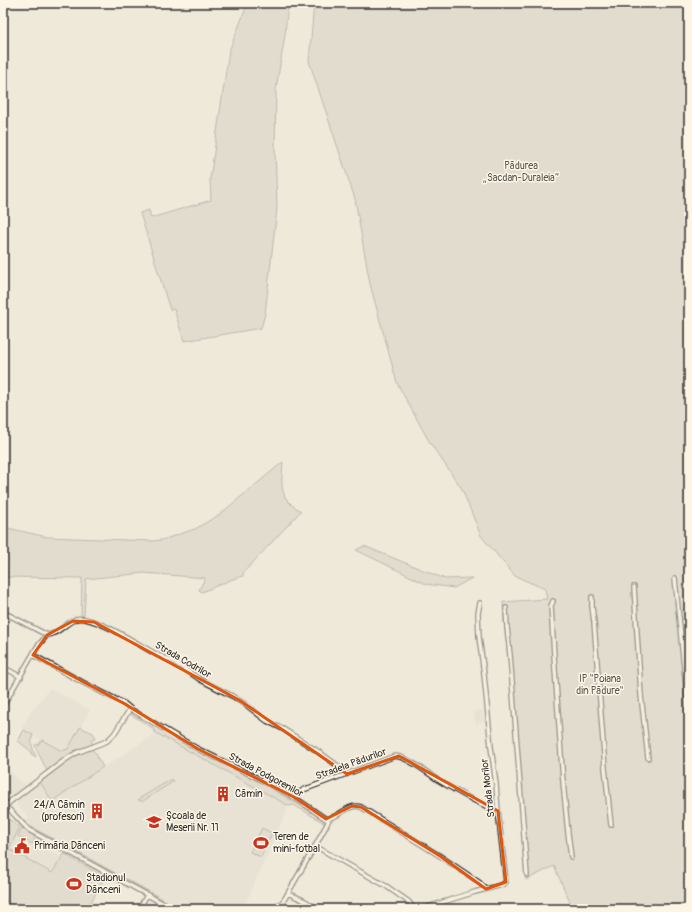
<svg xmlns="http://www.w3.org/2000/svg" width="692" height="912" viewBox="0 0 692 912" font-family="Pangolin,sans-serif">
<style>
.built{fill:#e0dacc}
.green{fill:#d2cdc0;stroke:#7e7c76}
.lines{fill:none;stroke-linecap:round;stroke-linejoin:round}
.street-casing{stroke:#2b2b2b;stroke-width:6}
.street{stroke:#fcf5e5;stroke-width:3.5}
.marked{fill:none;stroke:#df570e;stroke-width:3;stroke-linejoin:round}
.labels{text-anchor:middle;dominant-baseline:central;stroke-width:3;stroke-linejoin:round;paint-order:stroke}
.park-label{font-size:10px;fill:#555450;stroke:#fcf5e5}
.street-label{font-size:10px;fill:#2b2b2b;stroke:#fcf5e5}
.poi-label{font-size:10px;fill:#2b2b2b;stroke:#fcf5e5;text-anchor:start}
</style>
<rect width="100%" height="100%" fill="#efe9da"/>
<filter id="ink" filterUnits="userSpaceOnUse"><feTurbulence type="fractalNoise" baseFrequency=".025" numOctaves="2"/><feDisplacementMap in="SourceGraphic" scale="8" xChannelSelector="R" yChannelSelector="G"/><feConvolveMatrix kernelMatrix="1 2 1 2 8 2 1 2 1" color-interpolation-filters="sRGB"/></filter>
<g filter="url(#ink)">
<path class="built" d="M50,688L90,710L68,749L62,751L21,729L31,712Z
M482,709L485,721L480,722L476,725L473,712Z
M156,733L289,806L243,909H181L26,824L29,817L17,806V798L40,782L52,801Z
M3,768H4L15,776L16,778L27,786L8,801H5L3,800Z
M8,814L10,820L22,828L47,843L45,847L61,857L32,909H3V822Z"/>
<path class="green" d="M248,3H289L287,13L285,35L276,89L275,149L277,208L265,314L261,328L184,341L174,309L170,310L140,213L149,210L151,218L211,200L210,179L229,51Z
M314,3H689V909H573L554,866L526,880L510,677L504,621L503,602L547,599L545,589L515,576L481,536L462,489L430,443L397,383L370,284L355,199L309,61Z
M283,462C282,475 279,494 290,503C293,506 297,509 301,511L243,573V576L233,579L202,592L199,590L205,578L144,573L86,579L84,616L81,615L82,578L3,577V527L47,537L152,541L162,540L195,529L219,515Z
M364,546L445,579L472,578L454,588L426,584L356,550Z
M132,712L204,754L241,772L300,805L325,821L324,823L294,805L289,806L156,733L153,730L154,729L132,715H130Z
M80,727L93,733L96,738L91,741L93,745C77,748 60,762 47,771L35,746L36,744L38,745L42,740L62,751L68,749Z
M24,730L33,735C30,743 33,750 36,757L31,754L32,752L18,741Z
M91,749L97,754V757L103,767L52,801L40,782L69,759Z
M172,779L174,781L143,801H140L138,800L140,798Z
M4,811L7,812L10,820L20,827L9,849L52,873L64,854L105,877L87,909H19L9,903L3,898V813Z
M26,824L181,909H177L28,827Z
M22,828L34,835L35,839L32,844L18,836Z
M262,828L272,833L261,857L250,852Z"/>
<g class="lines">
<g class="street-casing">
<path id="street" d="M675,578L689,718
M634,587L641,695L648,758
M592,597V607L594,622L605,768L611,825
M553,601L551,606L554,655L563,782L568,833L571,857
M506,608L507,627L510,655L527,875
M3,612L47,635C59,634 65,623 76,619C93,614 142,647 158,655L165,658L174,662L201,680L232,696L245,704L267,721L283,729L319,752L338,766L347,774
M33,655L82,682L125,704L132,710L198,749L268,783L294,797L326,819C340,818 347,803 361,807L440,856L480,883L486,889
M3,667L21,677
M3,706L37,647L47,635
M294,797L303,790L395,756C406,756 428,773 438,780C456,791 478,804 498,811
M3,805C13,811 20,822 29,830L173,909
M3,809L11,801L65,760L76,753L107,741L114,734L130,709
M315,846L386,886L409,902L414,909
M288,893L305,901L318,909
M139,909L147,895
M275,909L284,900L288,893L318,841L327,824L329,819
M421,909L475,892L502,885L506,882L498,811L496,784L491,747L484,674L479,637L478,613L480,603"/>
</g>
<use href="#street" class="street"/>
</g>
</g>
<path d="M0 0H692V912H0ZM73,621L94,622L239,700L347,774L399,756L498,811L506,882L486,889L440,856L361,807L352,806L326,819L294,797L198,749L125,704L33,655L47,635Z" fill="#efe9da" fill-opacity=".55" fill-rule="evenodd"/>
<path class="marked" d="M73,621L94,622L239,700L347,774L399,756L498,811L506,882L486,889L440,856L361,807L352,806L326,819L294,797L198,749L125,704L33,655L47,635Z"/>
<defs>
<g id="building-bare" transform="scale(1.2)"><path d="M-4-6H4V6H1V3H-1V6H-4ZM-2.5-4.3h1.7v1.8h-1.7ZM.8-4.3h1.7v1.8H.8ZM-2.5-1h1.7V.8h-1.7ZM.8-1h1.7V.8H.8Z" fill="#c8321e" stroke="#fcf5e5" stroke-width="2.5" paint-order="stroke"/></g>
<g id="university-bare" transform="scale(1.2)"><path d="M0-5L7-2L0 1L-7-2ZM-4 1L0 2.5L4 1V4Q0 6-4 4Z" fill="#c8321e" stroke="#fcf5e5" stroke-width="2.5" paint-order="stroke"/></g>
<g id="stadium-bare" transform="scale(1.2)"><path d="M0-5a6.5 5 0 1 0 0 10a6.5 5 0 1 0 0-10ZM-3.5-1.8h7v3.6h-7Z" fill="#c8321e" stroke="#fcf5e5" stroke-width="2.5" paint-order="stroke"/></g>
<g id="civic-bare" transform="scale(1.2)"><path d="M-.6-6.5H3V-4.5H.6V-3L4-1V1h2V6H-6V1h2V-1L-.6-3ZM-1.2 2.5V6h2.4V2.5Z" fill="#c8321e" stroke="#fcf5e5" stroke-width="2.5" paint-order="stroke"/></g>
</defs>
<g fill-rule="evenodd">
<use href="#building-bare" x="223" y="794"/>
<use href="#building-bare" x="97" y="811"/>
<use href="#university-bare" x="154" y="822"/>
<use href="#stadium-bare" x="261" y="843"/>
<use href="#civic-bare" x="22" y="846"/>
<use href="#stadium-bare" x="74" y="884"/>
</g>
<g class="labels">
<g class="park-label">
<text x="521" y="166">Pădurea<tspan x="521" dy="12">„Sacdan-Duraleia”</tspan></text>
<text x="600" y="679">IP "Poiana<tspan x="600" dy="12">din Pădure"</tspan></text>
</g>
<g class="street-label">
<text transform="translate(183 660) rotate(30)">Strada Codrilor</text>
<text transform="translate(351 764) rotate(-20)">Stradela Pădurilor</text>
<text transform="translate(266 775) rotate(28)">Strada Podgorenilor</text>
<text transform="translate(488 788) rotate(-97)">Strada Morilor</text>
</g>
<g class="poi-label">
<text x="235" y="794">Cămin</text>
<text x="85" y="805" text-anchor="end">24/A Cămin<tspan x="85" dy="12">(profesori)</tspan></text>
<text x="166" y="816">Şcoala de<tspan x="166" dy="12">Meserii Nr. 11</tspan></text>
<text x="273" y="837">Teren de<tspan x="273" dy="12">mini-fotbal</tspan></text>
<text x="34" y="846">Primăria Dănceni</text>
<text x="86" y="878">Stadionul<tspan x="86" dy="12">Dănceni</tspan></text>
</g>
</g>
<rect width="692" height="912" fill="none" stroke="#fcf5e5" stroke-width="16"/>
<rect x="8" y="8" width="676" height="896" fill="none" stroke="#2b2b2b" stroke-width="1.5" filter="url(#ink)"/>
</svg>
